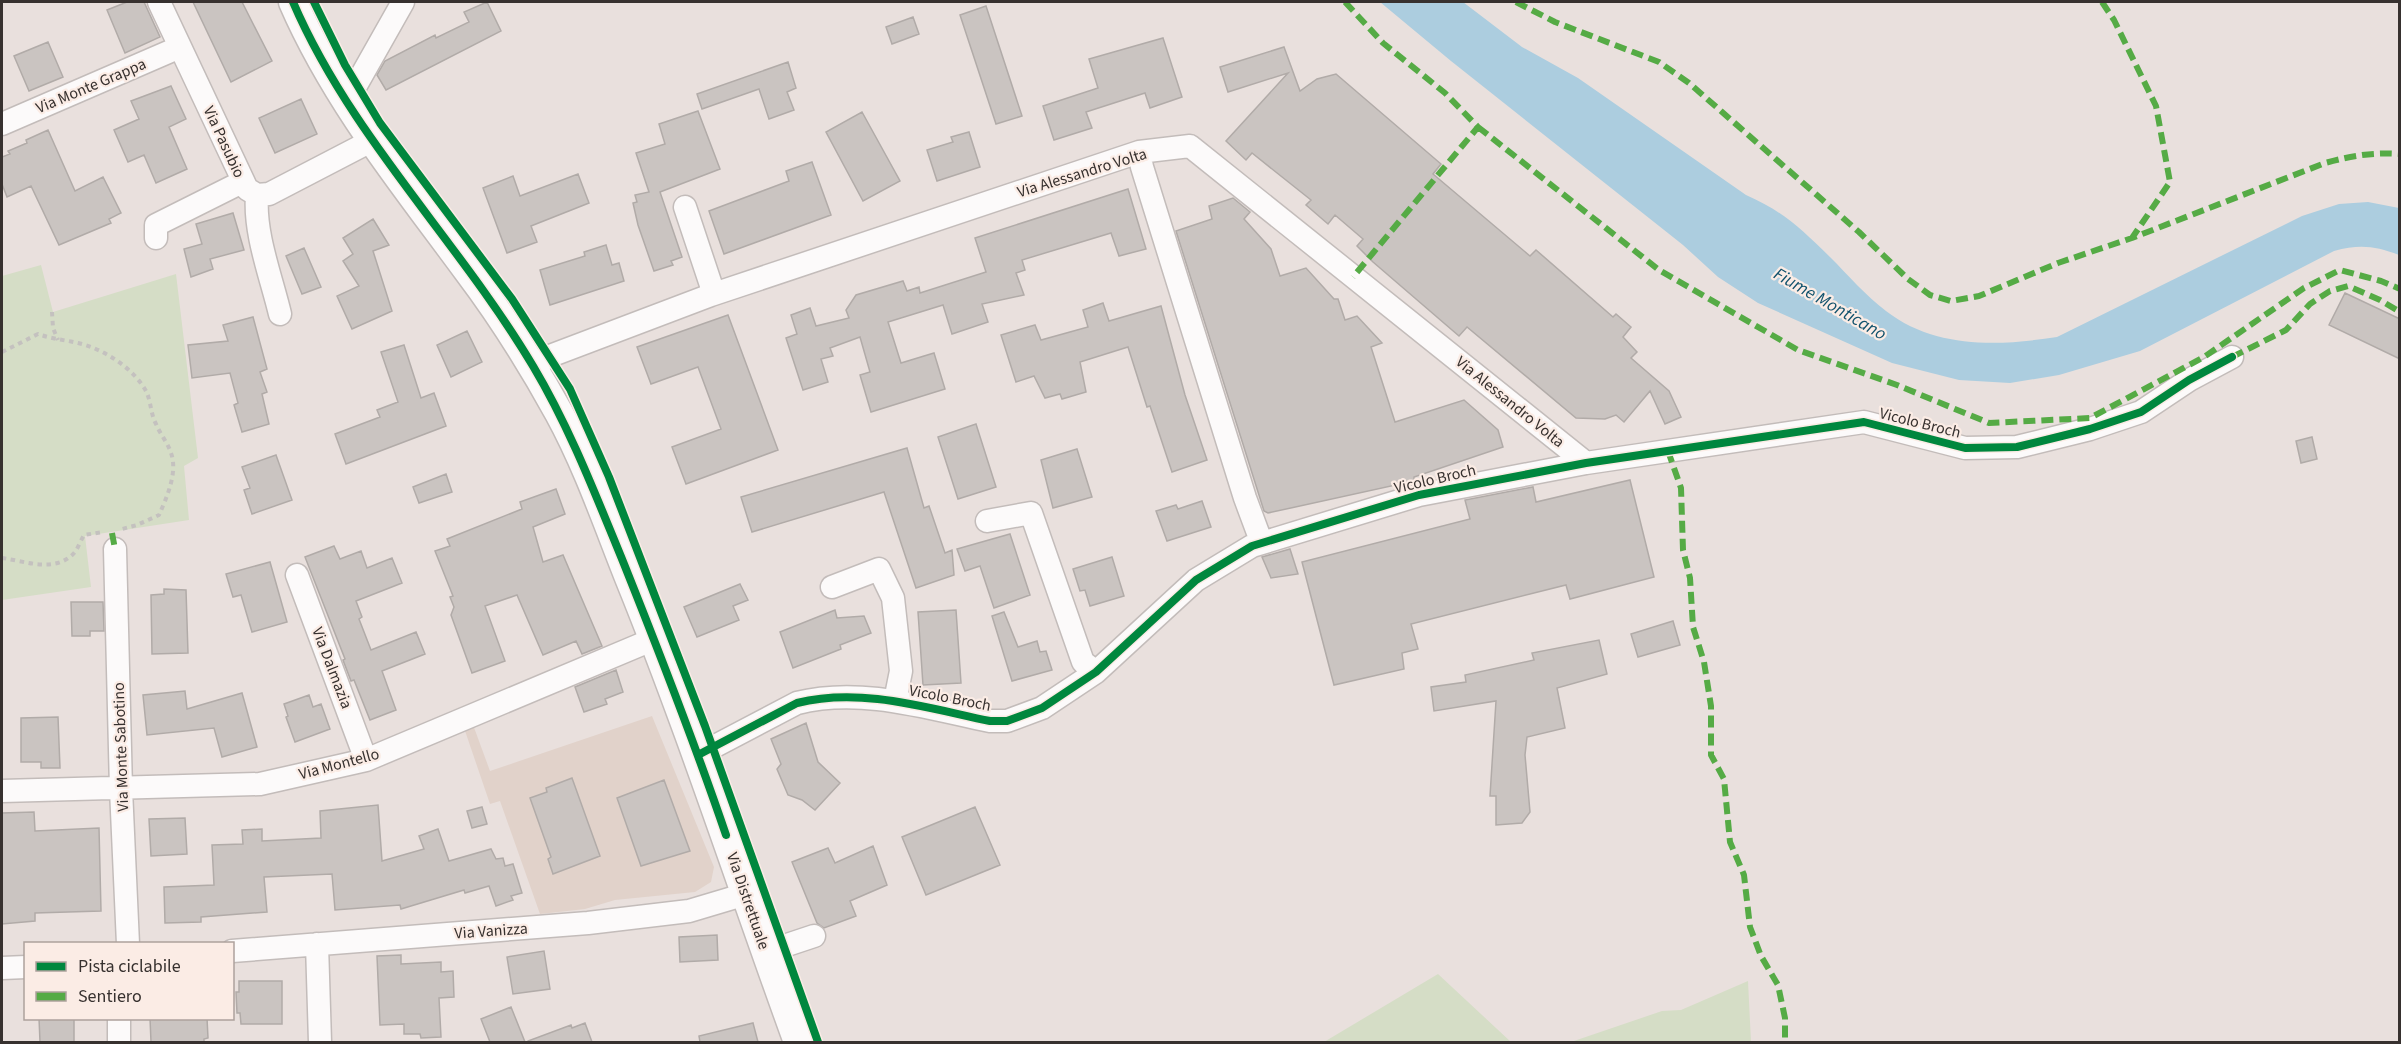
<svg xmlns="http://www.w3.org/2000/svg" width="2401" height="1044" viewBox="0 0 2401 1044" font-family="'Source Sans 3',sans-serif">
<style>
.commercial{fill:#e1d2ca}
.green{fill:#d5ddc6}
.water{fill:#accddf}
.building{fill:#cac4c1;stroke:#b1aba8;stroke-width:1.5}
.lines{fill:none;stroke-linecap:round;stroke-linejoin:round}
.minor-casing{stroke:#c3bcba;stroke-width:25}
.major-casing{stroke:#c3bcba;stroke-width:31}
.path{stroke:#c4c1bf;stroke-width:4;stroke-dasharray:4.5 4.5;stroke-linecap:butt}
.minor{stroke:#fcfafa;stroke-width:22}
.major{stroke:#fcfafa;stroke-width:28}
.quiet{stroke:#55ab45;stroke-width:6;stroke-dasharray:12 6;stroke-linecap:butt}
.cycleway-casing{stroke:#fbece5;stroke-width:11}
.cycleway{stroke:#00873e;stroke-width:8}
.labels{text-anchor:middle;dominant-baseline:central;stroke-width:4.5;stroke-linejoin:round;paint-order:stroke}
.street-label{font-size:16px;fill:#37312f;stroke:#fbece5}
.water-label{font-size:18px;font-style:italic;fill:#10516c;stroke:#fbece5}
</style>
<rect width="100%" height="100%" fill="#e9e0dd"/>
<path class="commercial" d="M652,716L714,867L711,882L695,892L615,900L585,909L540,914L500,801L490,804L463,725L472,722L490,771Z"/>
<path class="green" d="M41,265L53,312L176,274L198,458L184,466L189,520L85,536L91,587L2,600V276Z
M1438,974L1511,1042H1324Z
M1748,981L1751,1042H1571L1662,1011L1681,1010Z"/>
<path class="water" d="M1380,2H1463L1522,47L1578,78L1746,195C1783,211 1801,229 1830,257C1848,275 1866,296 1886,311C1935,349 1999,346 2057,337L2302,216L2339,204L2368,202L2399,208V255C2375,246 2360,244 2334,251L2140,351L2059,375L2010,383L1959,380L1892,363L1758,303L1718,277L1683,245L1451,61Z"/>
<path class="building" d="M127,2H144L160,37L125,53L107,10Z
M193,2H242L272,61L231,82Z
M487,2L501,31L386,90L377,75L385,61L435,35L436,38L469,22L464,12Z
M986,6L1022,116L996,124L960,15Z
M913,17L919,34L892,44L886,27Z
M1163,38L1182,97L1150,108L1145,93L1086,112L1092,128L1054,140L1043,106L1098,88L1089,59Z
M48,42L63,77L29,91L14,56Z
M1284,47L1300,91L1317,79L1336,74L1441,164L1433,174L1530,256L1536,250L1613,317L1616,314L1631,327L1623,337L1637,352L1631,358L1669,391L1681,417L1665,424L1650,391L1624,422L1616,415L1605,419L1576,418L1467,327L1459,336L1373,262L1357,246L1363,239L1335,215L1328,224L1306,205L1311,200L1252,153L1246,160L1226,141L1288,73L1228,92L1220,67Z
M788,62L796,88L787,92L794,110L769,119L759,89L702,109L697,94Z
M171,86L186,119L169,127L187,169L156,183L144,155L128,162L114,130L139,119L131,101Z
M301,99L317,134L275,153L259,118Z
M698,111L720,169L660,192L682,257L671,261L673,265L654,271L638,225L633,203L637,202L635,195L649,192L636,153L665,144L659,124Z
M862,112L900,181L863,201L826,132Z
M48,130L75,191L103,177L121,213L109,219L111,223L59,245L31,186L7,197L2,184V157L10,154L8,151L27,143L26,140Z
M969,132L980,167L937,181L927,150L953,142L951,137Z
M812,162L831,215L724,254L709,211L789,181L786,171Z
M578,174L589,203L531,226L537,242L507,253L483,188L513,176L520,196Z
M1128,189L1146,249L1119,256L1111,233L1022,260L1025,270L1016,273L1024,295L982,304L988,322L952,334L943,305L888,322L901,363L934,353L945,389L871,412L860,375L870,372L860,337L830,348L833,356L821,359L828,382L803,390L786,338L797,334L791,315L810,308L816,326L849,318L846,310L856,295L903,281L907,291L919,287L920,293L986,272L975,238Z
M1233,198L1250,212L1244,219L1271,249L1280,276L1306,268L1334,299H1338L1345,320L1357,316L1382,343L1371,347L1395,422L1464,400L1498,430L1503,447L1414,477V481L1268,513L1264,511L1176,231L1212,219L1209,206Z
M233,213L244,250L210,259L213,269L191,277L184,249L202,244L196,224Z
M373,219L389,245L373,251L392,311L352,329L337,296L359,286L343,261L353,254L343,238Z
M606,245L612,265L619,263L624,281L550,305L540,270L585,256L584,252Z
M304,248L321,287L302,294L286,256Z
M2345,293L2400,319V359L2329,325Z
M1103,303L1109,321L1161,306L1185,395L1207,460L1172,472L1150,406L1147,407L1128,347L1080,362L1086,392L1062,399L1060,394L1045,398L1034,376L1016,382L1001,335L1035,325L1041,340L1088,327L1083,310Z
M728,315L778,450L686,484L672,447L721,429L698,367L651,384L637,347Z
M253,317L267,369L260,372L267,392L262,394L269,424L242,432L234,405L238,403L230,373L192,378L188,345L228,341L223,325Z
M467,331L482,362L451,377L437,345Z
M404,345L421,398L434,393L446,426L346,464L335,434L380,417L377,410L398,402L381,352Z
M976,424L996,487L958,499L938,437Z
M2312,437L2317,459L2301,463L2296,441Z
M907,448L924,508L929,506L945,553L952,550L954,575L916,588L884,492L752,532L741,497Z
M1077,449L1092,497L1053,508L1041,460Z
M276,455L292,500L252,514L244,490L250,488L242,467Z
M446,474L452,492L419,503L413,487Z
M1630,480L1654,577L1570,599L1566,585L1411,624L1418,649L1402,653L1404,669L1334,685L1302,562L1470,519L1465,500L1533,487L1536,502Z
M556,489L565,514L533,527L543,562L563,555L602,646L582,654L576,641L543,655L517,595L485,606L505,661L472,673L451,615L454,607L450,597L453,596L435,551L450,546L447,539L522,509L520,502Z
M1202,501L1211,527L1167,541L1156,511L1176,505L1178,509Z
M1010,534L1030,595L994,608L980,566L965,571L957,549Z
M334,546L340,559L361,551L367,568L392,558L402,583L356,601L362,617L359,619L371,650L416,632L425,654L382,671L396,710L370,720L354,680L351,681L343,660L345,659L305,557Z
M1290,549L1298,574L1271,578L1262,557Z
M1112,557L1124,596L1090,606L1085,590L1080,591L1073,569Z
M270,562L287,622L252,632L241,595L233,597L226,574Z
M740,584L748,600L733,606L739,620L697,637L684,607Z
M164,589L186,590L188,653L152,654L151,595L164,594Z
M71,602H103L104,631H90V636H72Z
M835,610L837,618L864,616L871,633L840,645L841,649L793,668L780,632Z
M956,610L961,683L923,685L918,612Z
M1004,612L1018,647L1037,641L1040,652L1046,651L1052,670L1012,681L992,616Z
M1673,621L1680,645L1638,657L1631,634Z
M1599,640L1607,674L1557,688L1565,728L1527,737L1525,755L1530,812L1522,823L1496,825V796H1490L1496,701L1434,711L1431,687L1466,682L1465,675L1534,660L1532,653Z
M616,670L623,692L605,699L607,704L584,712L575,687Z
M185,691L187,709L242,693L257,747L222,757L214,728L147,735L143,695Z
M309,695L313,707L321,704L330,729L295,742L286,717L288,716L284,704Z
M58,717L60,768H41V762H21V718Z
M806,723L818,762L840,783L815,810L802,800L788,795L777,769L781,764L771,739Z
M572,778L600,856L553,874L548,859L551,857L530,798L547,792L546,788Z
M664,780L690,851L641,866L617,798Z
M378,805L382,861L424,849L419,836L438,829L449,861L491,849L496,859L503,858L505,866L513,864L522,893L511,896L513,900L496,906L489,886L465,893L464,890L401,909L400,905L335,910L332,874L264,877L267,912L201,917V922L165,923L164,887L214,885L212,845L243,844L242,830L262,829V841L321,838L320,811Z
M482,807L487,824L472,828L467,811Z
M975,807L1000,865L926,895L902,837Z
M34,812L35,831L99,828L101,911L35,913V921L2,924V813Z
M185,818L187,854L151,856L149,819Z
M873,846L887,885L850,901L856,916L824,928L817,923L792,862L828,848L835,863Z
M717,935L718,960L680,962L679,937Z
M544,951L550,989L513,994L507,957Z
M401,955V964L441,962V972L453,971L454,997L439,998L441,1037L421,1038L420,1034H404V1024L380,1025L377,956Z
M239,981H282V1024H241L240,1013H237L236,992H239Z
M511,1007L525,1042H490L481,1019Z
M39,1018H74V1042H40Z
M150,1018H207L208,1038L204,1039V1042H151Z
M585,1023L592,1042H528V1041L571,1025L572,1028Z
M753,1023L758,1042H700L699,1036Z"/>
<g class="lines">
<g class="minor-casing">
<path id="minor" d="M159,2L247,189L257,195L269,194L371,141
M346,103L403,2
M2,124L180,47
M1139,152L1142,167L1245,498L1261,541
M257,195C254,234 271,276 280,314
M685,207L711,285V295
M156,238V225L242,182
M533,365L550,356L711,295L1139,152L1190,146L1586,463
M987,521L1031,513L1083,662L1096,672
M115,549L121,789L128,944
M297,575L366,760
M832,587L879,569L893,598L901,671L895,701
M698,755L797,703C861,687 927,708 990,721H1007L1042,708L1096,672L1196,580L1252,546L1419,495L1586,463L1864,422L1965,448L2017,447L2090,429L2141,412L2189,380L2232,357
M2,791L260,784L366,760L654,639
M317,944L320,1042
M232,951L588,923L689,911L746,894
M766,952L814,936
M2,968L26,967
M119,1018V1042"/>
</g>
<g class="major-casing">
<path id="major" d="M293,2C336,101 404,184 468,271C502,316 532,364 559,413C588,466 608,525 630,580C692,733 742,888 798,1042"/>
</g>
<path class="path" d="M52,312L53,328L58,340
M2,352L38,334C52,339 65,340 78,343C104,349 135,369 147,393C151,403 151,415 156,424C160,434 168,443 171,453C178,472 167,497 159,515L137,525L122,529
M2,558C25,561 56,574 75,552C78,548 81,540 84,535L103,532"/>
<use href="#minor" class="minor"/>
<use href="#major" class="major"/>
<path class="quiet" d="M1345,2L1383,43L1445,93L1478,127L1353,277
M1516,2L1555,22L1659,62L1689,83L1859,232L1908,279L1930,295L1951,301L1979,296L2058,263L2132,238L2325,163C2351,156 2372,152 2400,154
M2102,2L2114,20L2156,106L2170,182L2132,238
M1478,127L1659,270L1798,350L1897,385L1989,423L2090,418L2204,357L2304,288L2340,270L2381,281L2400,289
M2232,357L2286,330L2310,304L2330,291L2348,286L2380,300L2400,312
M1668,451L1681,488L1683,550L1690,578L1693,627L1704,662L1711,706V755L1724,779L1730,842L1744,875L1750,927L1761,956L1778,985L1785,1018V1042
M112,533L115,549"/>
<g class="cycleway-casing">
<path id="cycleway" d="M293,2C351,137 458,240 533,366C570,428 596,496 624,564C660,654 695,744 726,835
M314,2L345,65L380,123L512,299L570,389L609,477L705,726L818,1042
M698,755L797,703C861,687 927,708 990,721H1007L1042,708L1096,672L1196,580L1252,546L1419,495L1586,463L1864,422L1965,448L2017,447L2090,429L2141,412L2189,380L2232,357"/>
</g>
<use href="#cycleway" class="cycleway"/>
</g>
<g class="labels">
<g class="street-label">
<text transform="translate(91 86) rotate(-23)">Via Monte Grappa</text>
<text transform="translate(224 142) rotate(65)">Via Pasubio</text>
<text transform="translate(1082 173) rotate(-17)">Via Alessandro Volta</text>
<text transform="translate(1510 402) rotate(39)">Via Alessandro Volta</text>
<text transform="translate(1920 423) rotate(14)">Vicolo Broch</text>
<text transform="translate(1435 479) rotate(-13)">Vicolo Broch</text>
<text transform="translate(332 668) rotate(69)">Via Dalmazia</text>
<text transform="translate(950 698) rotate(11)">Vicolo Broch</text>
<text transform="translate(121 747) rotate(-92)">Via Monte Sabotino</text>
<text transform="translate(339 764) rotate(-15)">Via Montello</text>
<text transform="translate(748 901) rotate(71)">Via Distrettuale</text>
<text transform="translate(491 931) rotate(-4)">Via Vanizza</text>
</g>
<g class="water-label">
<text transform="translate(1830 304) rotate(30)">Fiume Monticano</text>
</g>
</g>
<rect width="2401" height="1044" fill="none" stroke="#37312f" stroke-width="6"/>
<rect x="24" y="942" width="210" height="78" fill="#fbece5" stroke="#ada19c" stroke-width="1.5"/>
<rect x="36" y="962" width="30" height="9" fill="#00873e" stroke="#ada19c" stroke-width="1.5"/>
<text x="78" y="972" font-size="18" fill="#37312f">Pista ciclabile</text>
<rect x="36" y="992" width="30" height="9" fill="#55ab45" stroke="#ada19c" stroke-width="1.5"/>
<text x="78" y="1002" font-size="18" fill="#37312f">Sentiero</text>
</svg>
